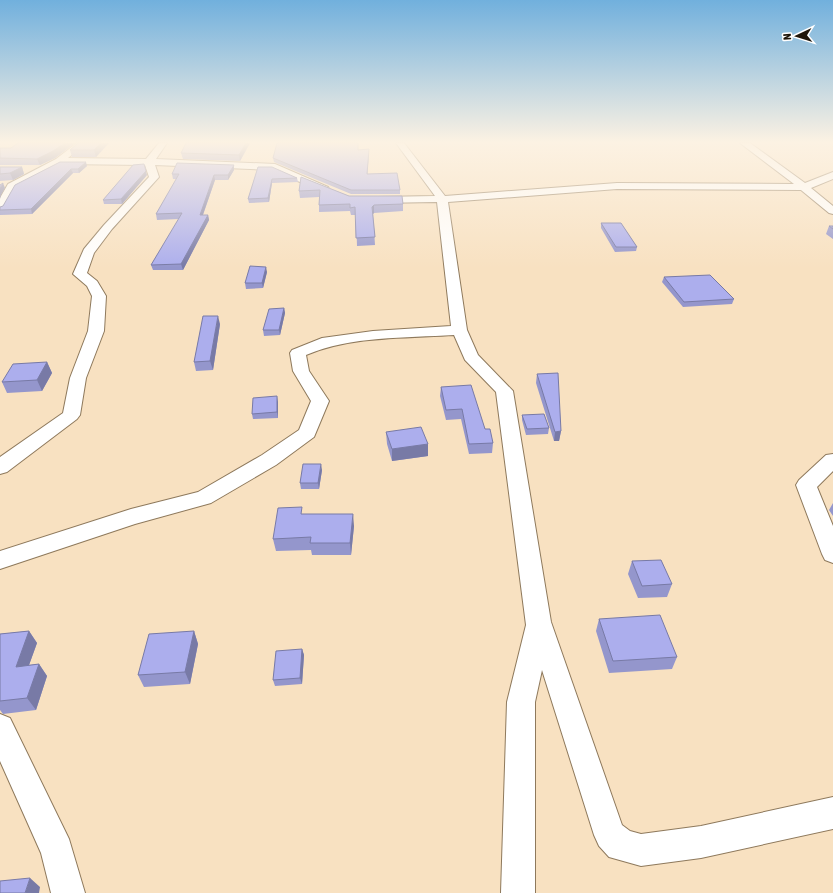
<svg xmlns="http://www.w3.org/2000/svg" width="833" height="893" viewBox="0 0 833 893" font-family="'Asap Condensed',sans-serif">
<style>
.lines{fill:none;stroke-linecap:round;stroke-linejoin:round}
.minor-casing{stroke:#8e795c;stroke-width:2}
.minor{fill:#fff;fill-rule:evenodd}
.wall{fill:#9496cc}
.shaded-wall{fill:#787aa6}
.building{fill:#acaeed;stroke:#787aa6}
</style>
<rect width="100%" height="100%" fill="#f8e1c1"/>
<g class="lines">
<g class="minor-casing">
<path id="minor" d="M77,143H86L68,158L146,159L159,143H167L156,159L275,164L328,187L329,189L324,192L320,191L273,170L155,165L159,177L112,229L94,253L87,273L97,281L106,296L104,331L86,378L80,415L77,419L7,472L0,474V457L63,413L70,378L88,331L92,296L87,286L73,274L84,249L104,225L149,177L145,165L61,164L16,188L4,209L0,210V198L8,184L56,159Z
M396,143H404L445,196L617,183L794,184L740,143H750L805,183L833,172V179L811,188L833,206V214L829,213L801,190L617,189L448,202L467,330L478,355L513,391L551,622L622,825L630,831L641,834L701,826L833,797V829L701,858L641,866L609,857L599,846L594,835L542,670L535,702V893H501L507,702L526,625L496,392L465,360L454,335C405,338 351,336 306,355L309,371L329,401L314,437L276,465L211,503L135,524L0,569V551L131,509L198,492L262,455L299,430L311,401L293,371L290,353L292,350L322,338L373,331L451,326L437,202L377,203L372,200L377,197L435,196Z
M833,454V471L817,487L833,526V563L825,560L822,554L796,485L799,480L826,455Z
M0,714L10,718L69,839L85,893H51L41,853L0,761Z"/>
</g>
<use href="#minor" class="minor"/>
</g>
<path class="wall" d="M18,143H75L55,158L40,165H0V148H11Z
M78,143H109L96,157H72L70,150Z
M250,143L240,161L183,159L181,153Z
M369,149L367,174L400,190V194H351L274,162L273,158L358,150Z
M60,162L87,166L79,173H73L32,214L0,215V210L3,206Z
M0,167H22L24,174L13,180L0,181Z
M258,167L297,178L298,182L272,183L269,202L249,203L248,199Z
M234,170L228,180H215L203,215H208L209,220L183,270H153L151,265L179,219L157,220L156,214L177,179H173L172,174Z
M147,175L122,204H104L103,200Z
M301,177L349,196L403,204V211L374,213L373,214L375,245L357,246L356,215H351L350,211L319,212V197L300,198L299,191Z
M601,223L637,247L636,251L615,252L601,228Z
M829,226H833V239L826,234Z
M267,272L263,288L246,289L245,283Z
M664,277L734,299L732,304L683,307L662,282Z
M284,308L285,313L280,335L264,336L263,330Z
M220,324L213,370L196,371L194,362Z
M47,362L52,373L42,391L7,393L2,382Z
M537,374L561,431L559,441H554L536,383Z
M441,387L485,429L493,443L492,453L469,454L461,419L446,420L440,396Z
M278,402V418L253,419L252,414Z
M522,415L549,428L548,434L526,435L522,420Z
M386,432L428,444V456L392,461L387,444Z
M322,470L319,489H301L300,483Z
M833,503V516L829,510Z
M303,514L354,526L351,555H312L311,550L276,551L273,539Z
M632,561L672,584L667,597L638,598L628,574Z
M599,619L677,657L672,669L609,673L596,631Z
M29,631L37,643L29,665L39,664L47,676L36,710L3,714L0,710V634Z
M194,631L198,644L190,684L144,687L138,675Z
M302,649L304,655L302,684L275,686L273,680Z"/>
<path class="shaded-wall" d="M65,143H75L55,158L40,165L37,159Z
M101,143H109L96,157L94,150Z
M246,143H250L240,161L239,155Z
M369,149V153L367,178V174Z
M86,162L87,166L79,173L78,169Z
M234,165V170L228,180V175Z
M22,167L24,174L13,180L10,173Z
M71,169L73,173L32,214L31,209Z
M146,171L147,175L122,204L121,199Z
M214,175L215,180L201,220L200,215Z
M272,179V183L269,202L268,198Z
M3,183L5,188L1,195L0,199V189Z
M374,205V213L373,214L372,207Z
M208,215L209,220L183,270L181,264Z
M266,267L267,272L263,288L262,283Z
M284,308L285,313L280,335L279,330Z
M218,316L220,324L213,370L210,361Z
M47,362L52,373L42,391L37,380Z
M277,396L278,402V418L277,412Z
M561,431L559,441H554L555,432Z
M428,444V456L392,461V449Z
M321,464L322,470L319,489L318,483Z
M353,514L354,526L351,555L350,543Z
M29,631L37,643L24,679L16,667Z
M194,631L198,644L190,684L185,672Z
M302,649L304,655L302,684L300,678Z
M39,664L47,676L36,710L27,698Z
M30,878L40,887L39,893H25Z"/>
<path class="building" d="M18,143H65L53,151L37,159L0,158V148H11Z
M78,143H101L94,150H70Z
M186,143H246L239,155L181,153Z
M277,143H358V150L369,149L367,174L397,173L400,190H351L273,158Z
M60,162H86L78,169H71L31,209L0,210V207L3,206L15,185Z
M177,163L234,165L228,175H214L200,215H208L181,264L151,265L182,213L156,214L179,174H172Z
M144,164L146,171L121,199L103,200L133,165Z
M0,167H22L10,173L0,174Z
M258,167H272L297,178L272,179L268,198L248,199Z
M301,177L349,196H402L403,204L374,205L372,207L375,237L356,238L355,207L350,208V204L319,205L320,190L299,191Z
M3,183L0,189V185Z
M601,223H621L637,247H616Z
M829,226H833V229Z
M250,266L266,267L262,283H245Z
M710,275L734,299L684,302L664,277Z
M284,308L279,330H263L269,309Z
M203,316H218L210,361L194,362Z
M47,362L37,380L2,382L13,364Z
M558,373L561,431L555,432L537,374Z
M471,385L485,429H490L493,443L469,444L462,409L446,410L441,387Z
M277,396V412L252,414L253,398Z
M544,414L549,428L527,429L522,415Z
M421,427L428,444L392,449L386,432Z
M303,464H321L318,483H300Z
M302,507L301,514H353L350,543H310L311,537L273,539L278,508Z
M661,560L672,584L642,586L632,561Z
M660,615L677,657L613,661L599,619Z
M29,631L16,667L39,664L27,698L0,701V634Z
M194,631L185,672L138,675L149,634Z
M302,649L300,678L273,680L276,651Z
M30,878L25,893H0V881Z"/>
<linearGradient id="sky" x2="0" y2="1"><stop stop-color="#71b0dd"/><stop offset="0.53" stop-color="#fcf2e3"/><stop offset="1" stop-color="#fcf2e3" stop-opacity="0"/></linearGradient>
<rect width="833" height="268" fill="url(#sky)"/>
<g transform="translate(797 36) rotate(266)" stroke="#ffffff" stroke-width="3" paint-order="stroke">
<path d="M0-3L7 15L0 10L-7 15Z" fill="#1e160b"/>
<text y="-6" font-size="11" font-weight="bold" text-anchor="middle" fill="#1e160b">N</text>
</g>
</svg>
